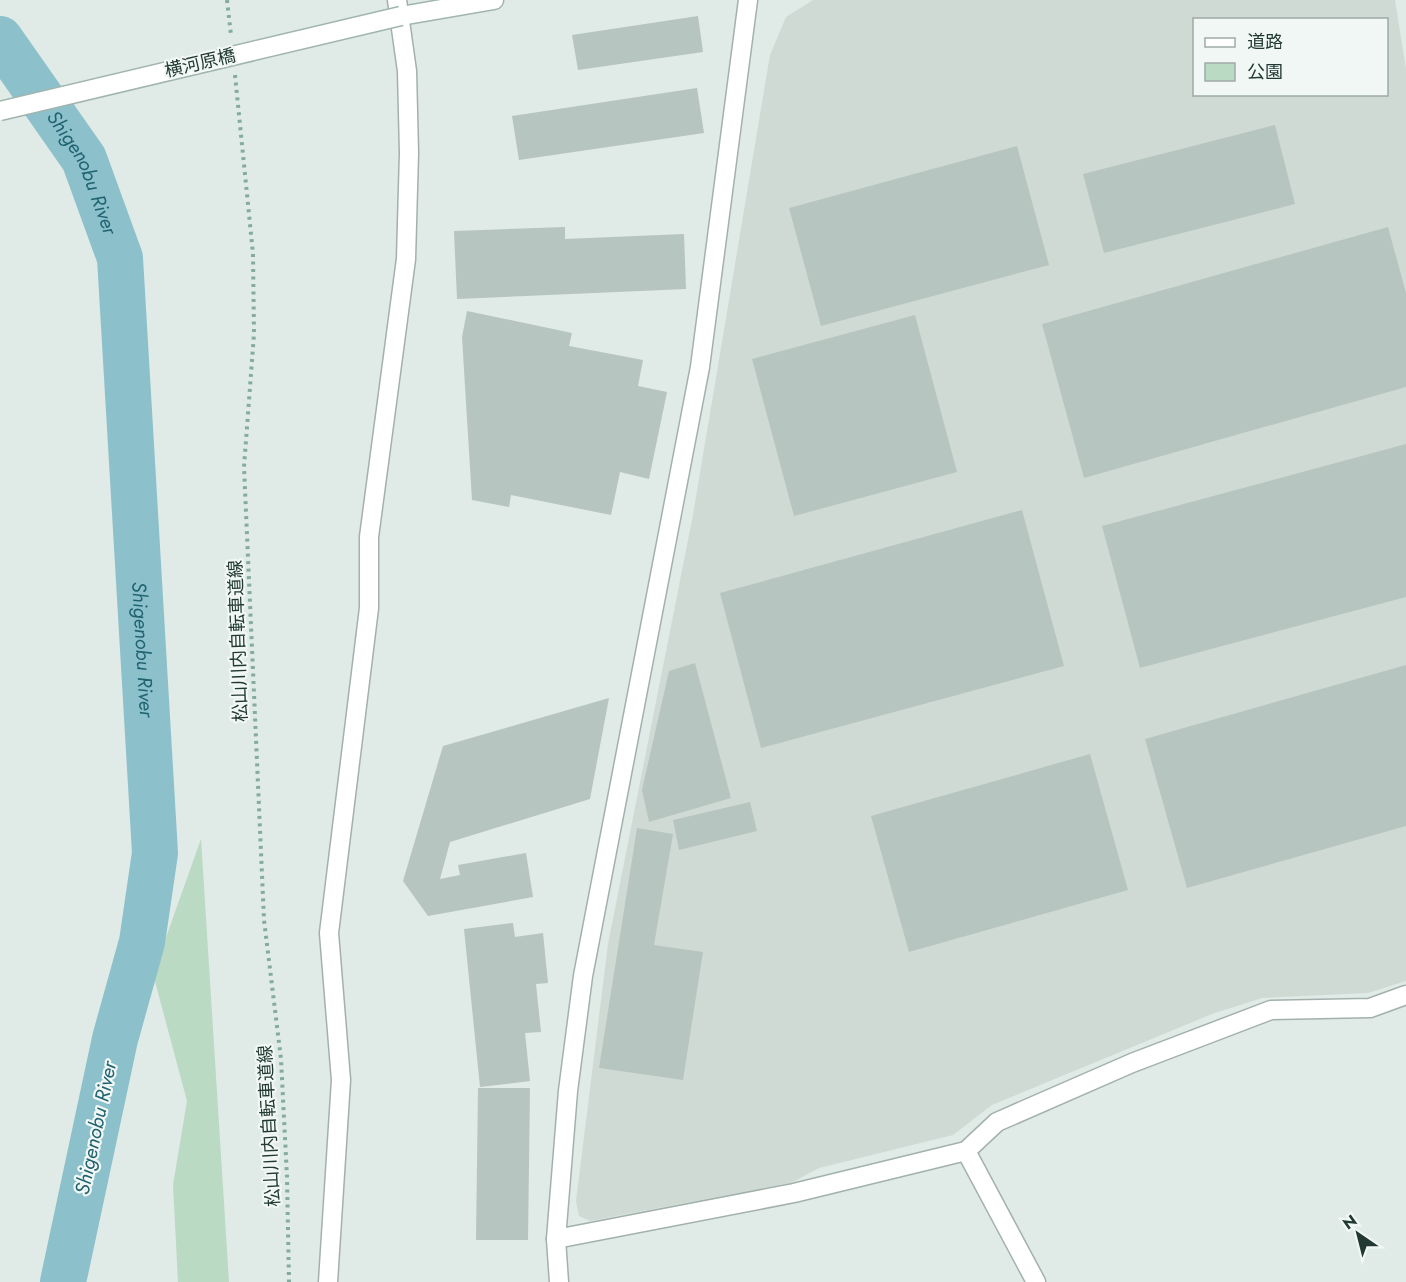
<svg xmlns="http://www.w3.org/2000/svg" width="1406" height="1282" viewBox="0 0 1406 1282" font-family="Jost,'Noto Sans JP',sans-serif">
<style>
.built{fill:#cfdad5;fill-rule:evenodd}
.green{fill:#badac3}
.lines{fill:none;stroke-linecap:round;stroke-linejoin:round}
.river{stroke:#8cc1cc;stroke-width:46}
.building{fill:#b6c5bf}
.minor-casing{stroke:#a3b1ad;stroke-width:21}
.tertiary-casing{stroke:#a3b1ad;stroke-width:21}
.secondary-casing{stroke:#a0b5ae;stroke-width:21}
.path{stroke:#83ac9f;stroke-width:4;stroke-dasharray:3 4.5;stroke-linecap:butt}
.minor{stroke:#fff;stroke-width:18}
.tertiary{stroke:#fff;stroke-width:18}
.secondary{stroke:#fff;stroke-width:18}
.secondary-bridge-casing{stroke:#a0b5ae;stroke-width:21;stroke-linecap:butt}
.secondary-bridge{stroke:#fff;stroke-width:18}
.labels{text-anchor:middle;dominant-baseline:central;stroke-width:4.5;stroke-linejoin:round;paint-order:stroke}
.street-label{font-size:18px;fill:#223933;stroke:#f0f7f4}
.water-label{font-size:20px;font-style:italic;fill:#216371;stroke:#f0f7f4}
</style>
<rect width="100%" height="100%" fill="#e0eae6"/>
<path class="built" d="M813,0H1395L1406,69V981L1368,993L1262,998L1212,1014L992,1105L953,1135L819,1168L791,1183L590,1221L579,1216L576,1201L608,944L693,515L770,55L786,17ZM1194,20H1386V94H1194Z"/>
<path class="green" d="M201,839L229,1282H178L173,1185L187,1101L153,974Z"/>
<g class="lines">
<path class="river" id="s1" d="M0,39L84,159L120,258L155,853L142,942L115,1039L63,1282"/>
</g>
<path class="building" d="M698,16L703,52L578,70L572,35Z
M697,88L704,133L519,160L512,116Z
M1275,125L1295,204L1104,253L1083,174Z
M1017,146L1049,265L821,326L789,208Z
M565,227V239L684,234L686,289L457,299L454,231Z
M1388,227L1406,293V387L1084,478L1042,324Z
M467,311L572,333L569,346L643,360L638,386L667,392L649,479L620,472L611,515L511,495L509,507L472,500L462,337Z
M915,315L957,472L794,516L752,359Z
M1406,444V597L1140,668L1102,526Z
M1022,510L1064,666L761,748L720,593Z
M695,663L731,798L649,822L642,790L669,671Z
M1406,665V826L1187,888L1145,739Z
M609,698L590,799L450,842L440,879L460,875L458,865L526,853L533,897L428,916L403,881L443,746Z
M1090,754L1128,890L909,952L871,816Z
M750,802L757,831L679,850L673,820Z
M637,828L673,834L654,945L703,952L683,1080L599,1068Z
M513,923L515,937L543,933L548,983L536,984L541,1032L525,1033L530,1081L480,1087L464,929Z
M478,1088H530L528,1240H476Z"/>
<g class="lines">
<g class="minor-casing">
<path id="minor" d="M966,1151L1036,1282
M556,1239L794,1193L966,1151L997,1122L1132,1063L1271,1010L1370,1008L1406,995
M328,1282L341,1080L329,933L369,608V537L406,259L409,153L407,71L397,0"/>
</g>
<g class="tertiary-casing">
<path id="tertiary" d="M559,1282L556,1239L568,1091L583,976L700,367L748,0"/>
</g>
<g class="secondary-casing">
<path id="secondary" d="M401,16L494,0"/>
</g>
<path class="path" d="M227,0L231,35
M235,75L253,254L254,334L244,467L264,920L281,1059L287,1177L289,1282"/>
<use href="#minor" class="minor"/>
<use href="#tertiary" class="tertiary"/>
<use href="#secondary" class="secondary"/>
<g class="secondary-bridge-casing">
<path id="secondary-bridge" d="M0,111L401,16"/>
</g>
<use href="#secondary-bridge" class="secondary-bridge"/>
</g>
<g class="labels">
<g class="street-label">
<text transform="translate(200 63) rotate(-13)">横河原橋</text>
<text transform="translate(238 641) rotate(-92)">松山川内自転車道線</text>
<text transform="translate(269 1126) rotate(-93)">松山川内自転車道線</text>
</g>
<g class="water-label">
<text stroke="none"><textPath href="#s1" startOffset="158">Shigenobu River</textPath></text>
<text stroke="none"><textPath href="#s1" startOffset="644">Shigenobu River</textPath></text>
<text transform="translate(96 1128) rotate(-78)">Shigenobu River</text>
</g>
</g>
<rect x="1193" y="18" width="195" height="78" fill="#f0f7f4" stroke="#9eaba7" stroke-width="1.5"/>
<rect x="1205" y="38" width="30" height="9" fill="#ffffff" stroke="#9eaba7" stroke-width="1.5"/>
<text x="1247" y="48" font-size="18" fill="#223933">道路</text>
<rect x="1205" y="63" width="30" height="18" fill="#badac3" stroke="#9eaba7" stroke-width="1.5"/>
<text x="1247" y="78" font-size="18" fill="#223933">公園</text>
<g transform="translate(1358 1234) rotate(325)" stroke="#f0f7f4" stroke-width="4.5" paint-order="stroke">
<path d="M0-4.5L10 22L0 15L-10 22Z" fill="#223933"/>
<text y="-9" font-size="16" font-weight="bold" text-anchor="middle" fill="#223933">N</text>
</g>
</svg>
